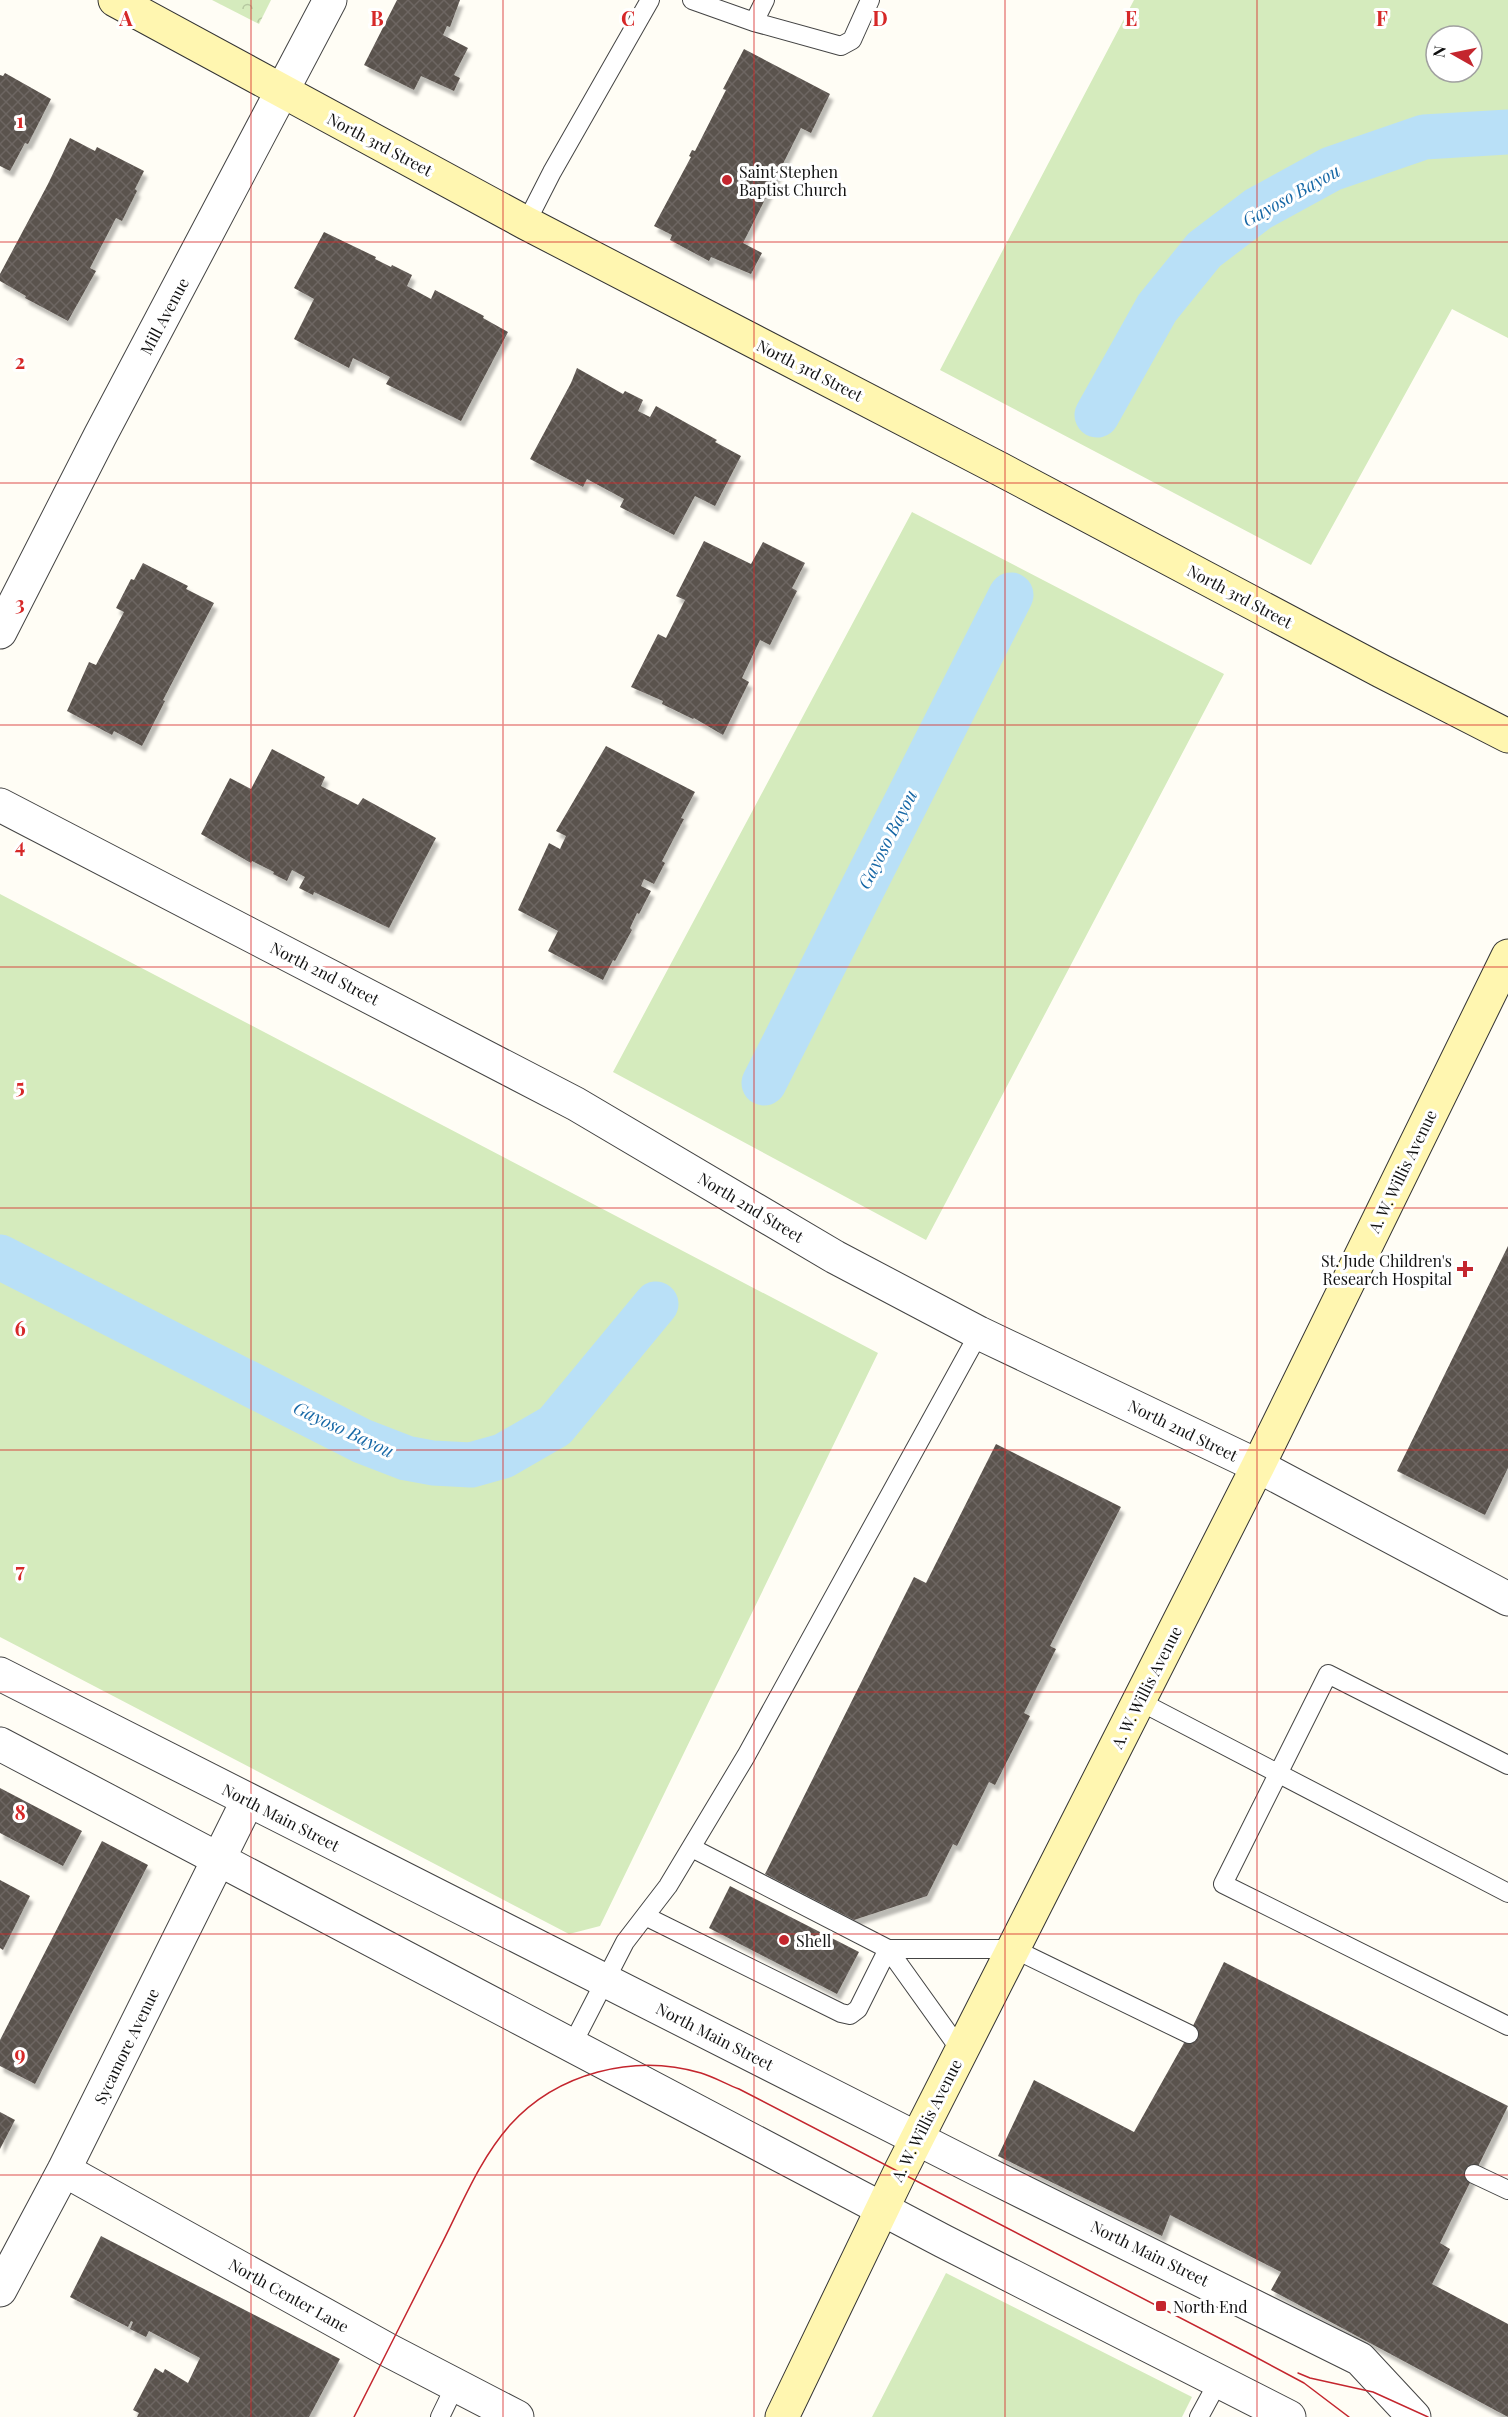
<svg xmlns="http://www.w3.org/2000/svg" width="1508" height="2417" viewBox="0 0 1508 2417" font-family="'Playfair Display',serif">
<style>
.grass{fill:#d5ebbd;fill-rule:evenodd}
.park{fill:url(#park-crowns)}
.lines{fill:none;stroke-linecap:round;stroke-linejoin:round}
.canal{stroke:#b9e0f7;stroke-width:45}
.building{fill:url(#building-cross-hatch);filter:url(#shadow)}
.service-casing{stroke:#444;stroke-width:20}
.minor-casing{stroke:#444;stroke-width:35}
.tertiary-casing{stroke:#444;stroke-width:35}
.secondary-casing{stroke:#333;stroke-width:35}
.service{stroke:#fff;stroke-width:18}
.minor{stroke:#fff;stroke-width:33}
.tertiary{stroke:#fff;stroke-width:33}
.secondary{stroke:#fff6b0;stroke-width:33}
.tram{stroke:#c4262e;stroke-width:1.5}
.grid{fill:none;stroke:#d62828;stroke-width:1.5;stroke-opacity:0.55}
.poi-dot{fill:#c4262e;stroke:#fff;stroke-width:2}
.labels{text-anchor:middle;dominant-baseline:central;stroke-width:6;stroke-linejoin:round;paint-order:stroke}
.street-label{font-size:16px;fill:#111;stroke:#fff}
.poi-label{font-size:16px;fill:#111;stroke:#fff;text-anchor:start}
.water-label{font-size:18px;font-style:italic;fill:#1768a6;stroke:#fff}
.grid-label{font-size:20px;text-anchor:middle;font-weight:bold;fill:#d62828;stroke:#fff;stroke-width:6;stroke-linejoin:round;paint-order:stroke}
</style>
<defs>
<pattern id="park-crowns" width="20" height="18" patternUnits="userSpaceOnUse" patternTransform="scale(1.5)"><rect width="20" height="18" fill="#d5ebbd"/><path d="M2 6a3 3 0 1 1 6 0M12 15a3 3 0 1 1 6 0" fill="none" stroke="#b6c8a1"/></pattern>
<pattern id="building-cross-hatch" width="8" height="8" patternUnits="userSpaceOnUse" patternTransform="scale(1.5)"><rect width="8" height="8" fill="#5a524d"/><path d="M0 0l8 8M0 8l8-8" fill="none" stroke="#6d6662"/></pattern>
<filter id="shadow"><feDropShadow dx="3.5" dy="6" stdDeviation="1.5" flood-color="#0004"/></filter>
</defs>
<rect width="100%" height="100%" fill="#fffdf5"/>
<path class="grass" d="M1134,0H1508V338L1452,309L1311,565L940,370ZM1436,36H1472V72H1436Z
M912,512L1224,674L926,1240L613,1072Z
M0,894L878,1353L600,1926L569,1934L0,1637Z
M946,2273L1192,2397L1182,2417H872Z"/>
<path class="park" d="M212,0H271L259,24Z"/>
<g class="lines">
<path class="canal" d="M1097,415L1157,308L1204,250L1258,209L1331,169L1424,137L1508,132
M764,1083L1011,595
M0,1257L362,1441L406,1458L433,1463L471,1465L503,1456L555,1426L656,1304"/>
</g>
<path class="building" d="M397,0H460L450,27L447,26L443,35L468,48L454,75L460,78L454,91L421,76L414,90L364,65Z
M744,49L830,94L811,133L801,128L743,243L762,253L751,274L711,257L709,261L670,240L672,235L654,226L691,157L689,156L692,150L695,151L726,90L723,89Z
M5,73L51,99L28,144L25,143L10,171L0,166V75L3,76Z
M70,138L95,151L97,147L144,171L135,189L137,191L122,221L116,218L90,268L96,271L68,321L25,298L26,296L0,281V274L48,184Z
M324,232L376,257L375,259L391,267L392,265L412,275L407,286L431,299L435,290L484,316L483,318L508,332L461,421L386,384L390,377L353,358L349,368L294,339L314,299L294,288Z
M577,368L623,394L625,391L643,400L638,411L650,417L656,406L717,440L715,442L741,456L715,506L695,496L674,535L620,507L624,499L587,479L583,487L530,459L571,383Z
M704,541L751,564L763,542L805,563L792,588L797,591L770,645L760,640L742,678L749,682L723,735L694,718L693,719L662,704L663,701L631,687L658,634L666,638L685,600L676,596Z
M143,563L188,586L186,589L214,603L163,700L165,701L142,746L114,731L112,735L67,711L89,662L96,665L124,612L116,608L131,579L134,580Z
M606,746L695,792L681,818L684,819L662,861L665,863L654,884L644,879L641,886L651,891L639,914L637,913L630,928L632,930L615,961L613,960L603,980L548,951L558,931L518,910L549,843L560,849L566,836L556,831Z
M272,749L325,777L321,786L358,805L363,798L436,838L389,928L314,892L313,895L299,888L305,877L292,870L287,881L273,874L274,872L252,861L251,863L201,834L230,778L251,789Z
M1508,1246V1468L1485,1515L1397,1471Z
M996,1444L1121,1507L1050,1646L1056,1649L1024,1713L1030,1716L995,1785L989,1782L957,1846L953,1844L927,1896L854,1920L765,1874L914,1577L926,1583Z
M0,1788L82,1831L63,1866L0,1833Z
M102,1841L148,1865L35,2084L0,2066V2040Z
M0,1880L30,1896L3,1950L0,1948Z
M730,1886L859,1952L837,1994L709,1928Z
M1224,1962L1508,2106L1440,2243L1450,2249L1432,2284L1508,2324V2417L1271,2290L1281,2272L1170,2215L1162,2236L998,2156L1034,2080L1134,2132L1189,2034Z
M0,2112L15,2120L0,2149Z
M101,2236L340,2359L309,2417H137L139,2413L133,2410L155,2368L163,2373L165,2369L188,2383L200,2358L149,2331L146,2337L130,2329L133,2322L131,2321L128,2327L70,2297Z"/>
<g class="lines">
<g class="service-casing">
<path id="service" d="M692,0L754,22L841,46L852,40L870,0
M754,22L765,0
M526,223L552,172L650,0
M1139,1701L1508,1893
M1508,1765L1328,1674L1223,1884L1508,2026
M692,1848L888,1949L961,2051
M645,1916L841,2013L850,2015L858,2009L888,1949
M888,1949H1014L1189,2034
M572,2045L625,1942L668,1886L746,1756L979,1333
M1474,2174L1508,2190
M440,2417L456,2384
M1199,2417L1218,2382"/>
</g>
<g class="minor-casing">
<path id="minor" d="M0,632L100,436L330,0
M0,1674L979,2170L1360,2359L1414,2417
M0,1744L943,2241L1289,2417
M64,2170L388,2350L517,2417
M0,2290L64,2170L248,1800"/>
</g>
<g class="tertiary-casing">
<path id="tertiary" d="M0,805L576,1104L835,1257L979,1333L1258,1466L1508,1599"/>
</g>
<g class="secondary-casing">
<path id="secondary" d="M115,0L526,223L1000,469L1381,671L1508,736
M782,2417L900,2172L1258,1466L1508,956"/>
</g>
<use href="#service" class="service"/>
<use href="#minor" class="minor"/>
<use href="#tertiary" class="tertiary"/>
<use href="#secondary" class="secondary"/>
<path class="tram" d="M1298,2373L1310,2378L1373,2392L1428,2417
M354,2417C382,2362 410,2306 438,2251C460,2209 478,2161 510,2125C557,2073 634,2053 701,2073C714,2077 726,2084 739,2089L1248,2353L1304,2383L1349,2417"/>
</g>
<path class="grid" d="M251,0V2417M503,0V2417M754,0V2417M1005,0V2417M1257,0V2417M0,242H1508M0,483H1508M0,725H1508M0,967H1508M0,1208H1508M0,1450H1508M0,1692H1508M0,1934H1508M0,2175H1508"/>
<g class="poi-dot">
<circle cx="727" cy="180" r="6"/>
<path d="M1462 1260h6v6h6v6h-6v6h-6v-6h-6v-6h6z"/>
<circle cx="784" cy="1940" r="6"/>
<rect x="1155" y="2300" width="12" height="12" rx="3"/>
</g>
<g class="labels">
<g class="street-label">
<text transform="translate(380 144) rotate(28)">North 3rd Street</text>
<text transform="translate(164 316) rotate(-62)">Mill Avenue</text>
<text transform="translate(810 370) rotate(27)">North 3rd Street</text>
<text transform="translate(1240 596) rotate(28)">North 3rd Street</text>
<text transform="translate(325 973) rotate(27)">North 2nd Street</text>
<text transform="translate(1402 1171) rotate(-64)">A. W. Willis Avenue</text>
<text transform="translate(751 1207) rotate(31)">North 2nd Street</text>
<text transform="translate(1183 1430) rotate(26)">North 2nd Street</text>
<text transform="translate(1146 1687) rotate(-63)">A. W. Willis Avenue</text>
<text transform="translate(281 1817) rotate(27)">North Main Street</text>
<text transform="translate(715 2036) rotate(27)">North Main Street</text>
<text transform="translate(126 2046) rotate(-64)">Sycamore Avenue</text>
<text transform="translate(926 2120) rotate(-63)">A. W. Willis Avenue</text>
<text transform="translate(1150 2253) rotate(26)">North Main Street</text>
<text transform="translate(289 2295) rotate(29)">North Center Lane</text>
</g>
<g class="poi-label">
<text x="739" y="171">Saint Stephen<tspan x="739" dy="18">Baptist Church</tspan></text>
<text x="1452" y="1260" text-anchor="end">St. Jude Children's<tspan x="1452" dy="18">Research Hospital</tspan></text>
<text x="796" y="1940">Shell</text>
<text x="1173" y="2306">North End</text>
</g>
<g class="water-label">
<text transform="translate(1291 195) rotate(-29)">Gayoso Bayou</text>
<text transform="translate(887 839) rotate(-63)">Gayoso Bayou</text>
<text transform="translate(344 1429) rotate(25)">Gayoso Bayou</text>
</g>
</g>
<g class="grid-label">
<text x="126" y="26">A</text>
<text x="377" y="26">B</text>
<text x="628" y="26">C</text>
<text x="880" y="26">D</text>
<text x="1131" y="26">E</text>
<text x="1382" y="26">F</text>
<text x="20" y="128">1</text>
<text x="20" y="369">2</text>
<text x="20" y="611">3</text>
<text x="20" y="853">4</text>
<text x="20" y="1094">5</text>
<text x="20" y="1336">6</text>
<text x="20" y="1578">7</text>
<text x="20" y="1820">8</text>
<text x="20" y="2061">9</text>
</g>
<g transform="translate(1454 54) rotate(279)"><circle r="28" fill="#ffffff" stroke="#a0a0a0" stroke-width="1.5"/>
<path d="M0-4.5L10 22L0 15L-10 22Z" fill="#c4262e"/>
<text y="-9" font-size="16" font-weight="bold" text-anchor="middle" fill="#111111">N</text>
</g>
</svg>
